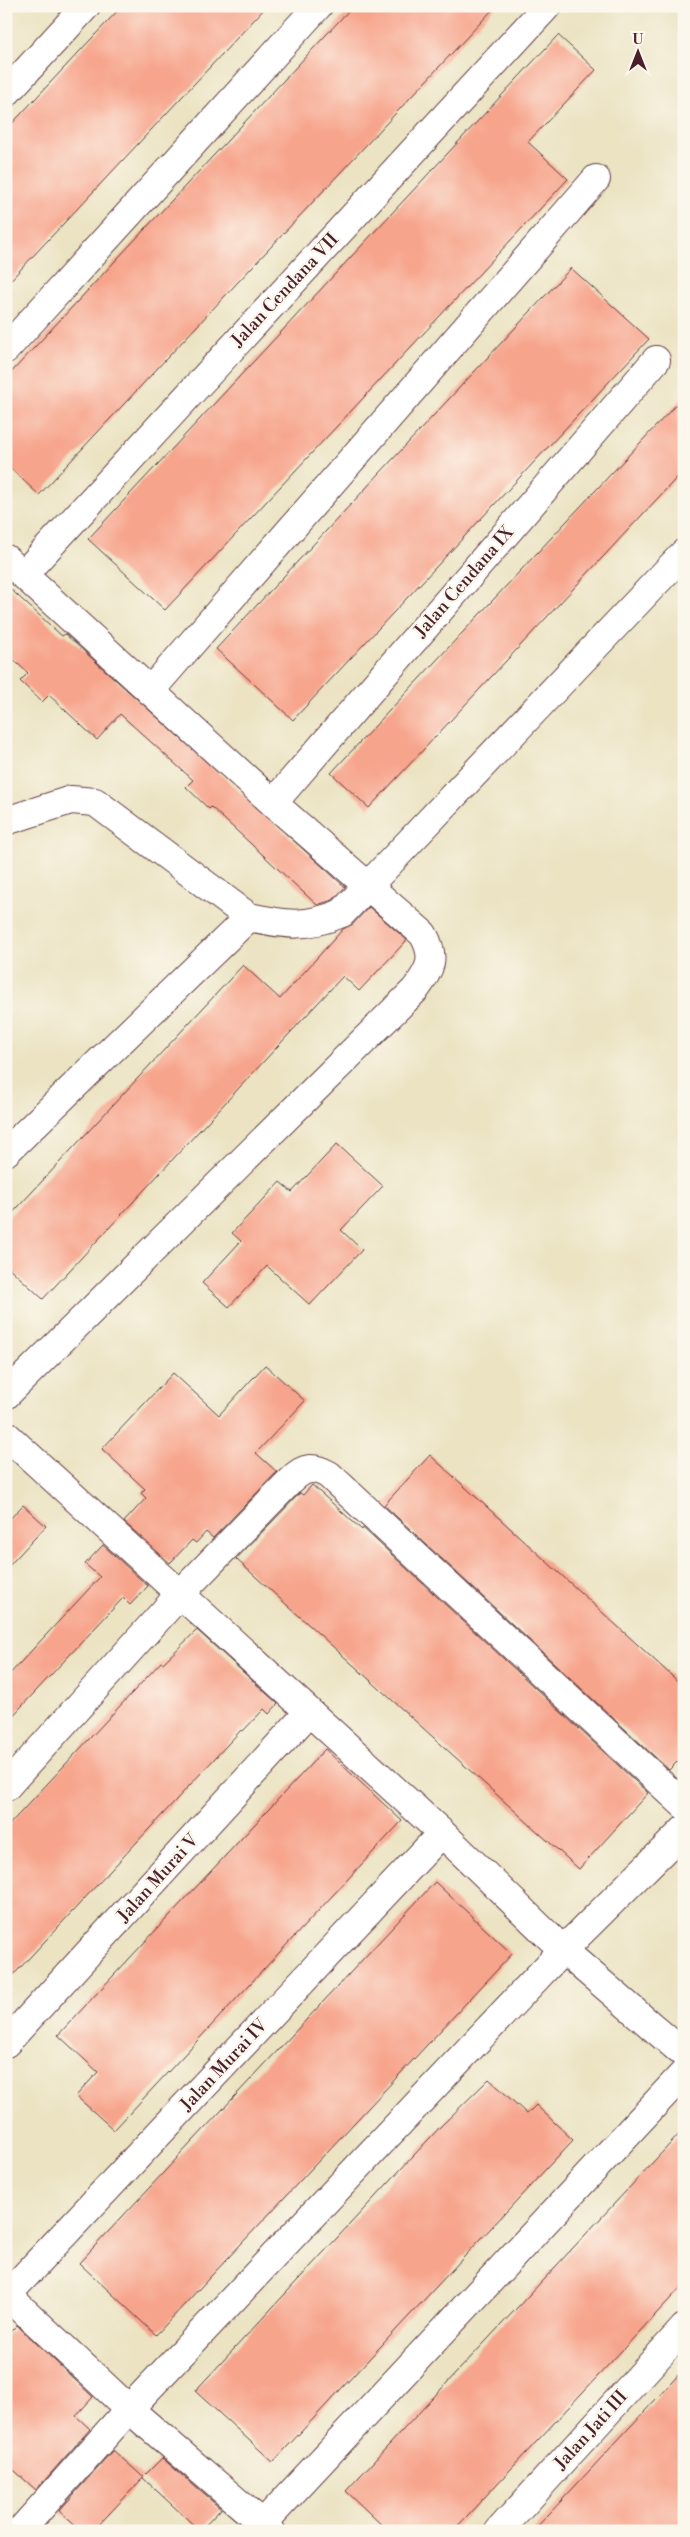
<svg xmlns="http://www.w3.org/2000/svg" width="690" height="2537" viewBox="0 0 690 2537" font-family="'Libre Bodoni',serif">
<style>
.building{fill:#f7a48c}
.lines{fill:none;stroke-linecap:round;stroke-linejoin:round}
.minor-casing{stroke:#623c42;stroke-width:30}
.minor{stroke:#fff;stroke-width:28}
.labels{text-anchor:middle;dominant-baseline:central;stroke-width:5;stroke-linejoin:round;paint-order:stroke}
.street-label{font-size:18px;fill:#4a1f2b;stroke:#fbf7ec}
</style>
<rect width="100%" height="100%" fill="#fbf7ec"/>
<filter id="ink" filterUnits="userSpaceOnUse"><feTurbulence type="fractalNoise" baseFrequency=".02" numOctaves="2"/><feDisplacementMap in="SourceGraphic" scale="10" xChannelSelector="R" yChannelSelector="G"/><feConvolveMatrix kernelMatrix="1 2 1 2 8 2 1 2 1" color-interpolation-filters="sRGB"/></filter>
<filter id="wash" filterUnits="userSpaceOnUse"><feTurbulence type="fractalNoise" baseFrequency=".0096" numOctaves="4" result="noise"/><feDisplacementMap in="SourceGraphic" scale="20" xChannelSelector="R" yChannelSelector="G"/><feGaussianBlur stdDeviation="1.12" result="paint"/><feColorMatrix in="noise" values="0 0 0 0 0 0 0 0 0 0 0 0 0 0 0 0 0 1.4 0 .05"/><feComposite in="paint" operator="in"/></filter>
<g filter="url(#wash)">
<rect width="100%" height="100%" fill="#ebe3c2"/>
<g id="blocks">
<path class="building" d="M122,6H267L6,285V130Z
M353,6H496L39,495L6,464V378Z
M558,35L596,70L528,142L568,179L165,610L88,539Z
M571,268L649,339L293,720L216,649Z
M684,396V470L369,808L331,773Z
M6,585L62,636L65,634L345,887L333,900L317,905L211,807L209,809L186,787L193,780L120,714L97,740L49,695L42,702L20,681L28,673L6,653Z
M369,907L407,940L359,991L343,976L43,1299L6,1265V1220L243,965L280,999L343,929L353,924Z
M337,1144L383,1186L341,1230L362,1250L310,1305L267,1266L229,1307L202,1283L241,1241L232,1233L280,1182L292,1192Z
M265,1365L305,1401L256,1453L277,1472L213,1538L206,1532L196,1543L192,1540L170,1563L124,1522L146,1498L141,1493L145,1489L102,1449L173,1373L219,1415Z
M430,1455L684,1687V1755L669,1770L384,1505Z
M312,1485L362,1530L363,1528L648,1793L579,1869L236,1559L300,1493L303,1495Z
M23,1505L46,1526L6,1569V1523Z
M103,1545L148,1586L130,1605L123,1598L6,1723V1678L100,1577L85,1564Z
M197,1630L278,1704L269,1714L264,1709L243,1731L241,1730L6,1983V1828L161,1662L163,1663Z
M325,1749L402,1821L114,2130L76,2096L98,2072L58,2035Z
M435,1882L512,1954L156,2335L79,2263Z
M489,2079L527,2114L536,2105L573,2140L273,2462L195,2391L440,2127Z
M684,2129V2284L453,2531H388L346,2491Z
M17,2325L93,2397L76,2416L90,2429L36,2490L6,2463V2336Z
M684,2369V2531H533L563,2499Z
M113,2450L143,2477L162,2458L221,2509L200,2531L143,2478L93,2531H81L59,2511Z"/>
</g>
</g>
<g filter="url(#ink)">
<use href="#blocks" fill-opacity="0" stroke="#623c42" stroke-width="1"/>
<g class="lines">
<g class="minor-casing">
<path id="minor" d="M6,93L86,6
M6,349L318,6
M6,559L273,803L423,934C437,958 430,970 415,990L6,1395
M23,575L547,6
M150,691L596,179
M273,803L656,360
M6,821L71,800L95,802L249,917C286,925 306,928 342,913L684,553
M6,1152L249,917
M6,1435L442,1833L563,1950L684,2054
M6,1787L181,1593L291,1480C304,1467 313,1466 329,1475L684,1805
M6,2043L309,1712
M6,2294L129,2409L271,2531
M6,2296L442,1833
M20,2531L129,2409L563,1950L684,1830
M256,2531L684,2073
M499,2531L684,2328"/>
</g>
<use href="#minor" class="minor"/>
</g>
</g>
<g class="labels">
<g class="street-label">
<text transform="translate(285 290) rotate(-47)">Jalan Cendana VII</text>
<text transform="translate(464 582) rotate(-49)">Jalan Cendana IX</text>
<text transform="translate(158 1878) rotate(-48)">Jalan Murai V</text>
<text transform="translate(224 2065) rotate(-47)">Jalan Murai IV</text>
<text transform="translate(591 2430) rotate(-48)">Jalan Jati III</text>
</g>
</g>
<rect width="690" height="2537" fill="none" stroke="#fbf7ec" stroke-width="25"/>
<g transform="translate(638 52)" stroke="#fbf7ec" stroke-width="4" paint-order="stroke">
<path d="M0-4L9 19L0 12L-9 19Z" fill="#4a1f2b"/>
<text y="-8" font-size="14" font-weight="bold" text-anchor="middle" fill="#4a1f2b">U</text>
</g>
</svg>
